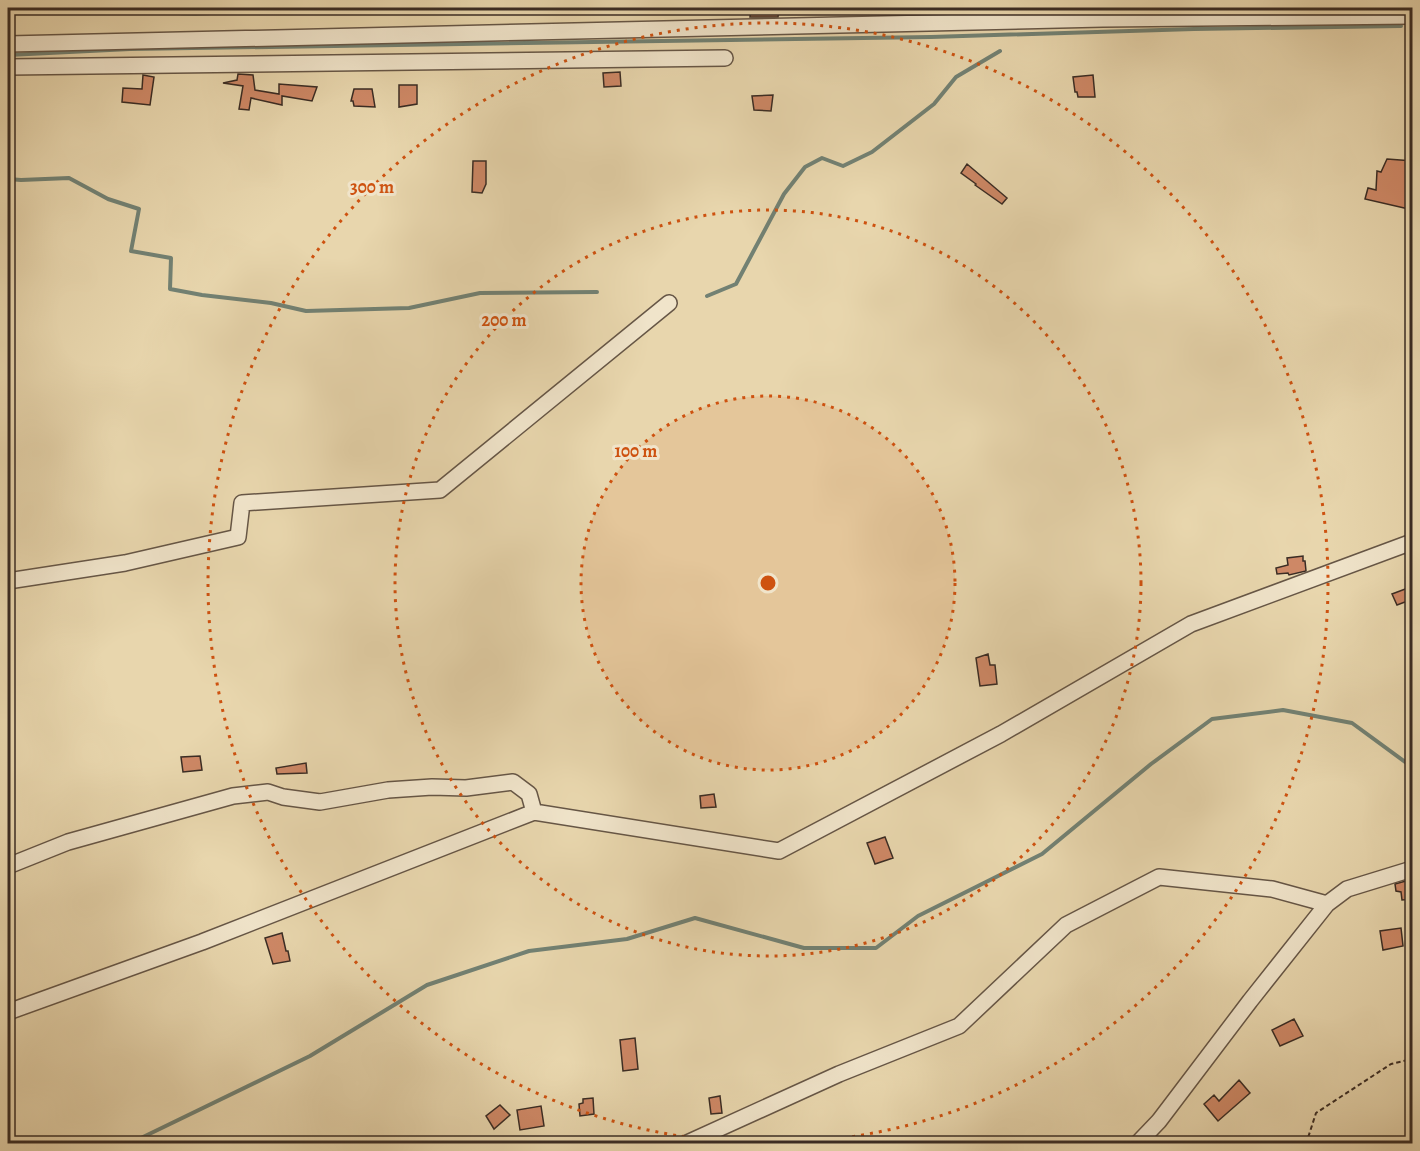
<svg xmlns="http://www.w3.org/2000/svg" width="1420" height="1151" viewBox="0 0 1420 1151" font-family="Alegreya,serif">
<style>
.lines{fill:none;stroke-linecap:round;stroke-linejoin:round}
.stream{stroke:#728173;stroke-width:4}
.building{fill:#ce8866;stroke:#3a2c24;stroke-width:1.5}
.street-casing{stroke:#665646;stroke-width:18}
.path{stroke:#3a2c24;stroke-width:2;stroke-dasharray:4.5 3;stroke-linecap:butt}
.street{stroke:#f0e4ca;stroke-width:15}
.ring{fill:none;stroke:#ce5210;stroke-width:3;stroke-dasharray:3 6}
.centre{fill:#ce5210;stroke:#f0e4ca;stroke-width:3}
.ring-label{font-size:18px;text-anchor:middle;font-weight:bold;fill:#ce5210;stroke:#f0e4ca;stroke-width:6;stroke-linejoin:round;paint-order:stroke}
</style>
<rect width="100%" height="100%" fill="#e8d6ad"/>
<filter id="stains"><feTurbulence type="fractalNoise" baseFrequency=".00333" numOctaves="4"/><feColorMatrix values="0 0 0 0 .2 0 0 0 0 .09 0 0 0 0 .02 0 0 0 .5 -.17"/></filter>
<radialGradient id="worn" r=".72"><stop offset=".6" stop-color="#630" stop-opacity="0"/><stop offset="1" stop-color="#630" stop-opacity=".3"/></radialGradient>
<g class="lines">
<path class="stream" d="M143,8C179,16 220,14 255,8
M1024,9L1026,8
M8,55L130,49L931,37L1194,29L1401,26
M8,179L21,180L69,178L108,199L139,209L131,251L171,258L170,289L202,295L271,303L306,311L409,308L480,293L597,292
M707,296L736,284L784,194L805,167L822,158L843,166L872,152L934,104L956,77L1000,51
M121,1144L141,1138L310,1056L427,985L529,951L627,939L695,918L804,948H876L918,916L1042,854L1151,764L1212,719L1283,710L1352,723L1412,767"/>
</g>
<path class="building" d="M751,8H779L778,17H750Z
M620,72L621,86L604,87L603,73Z
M238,74L253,75L255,90L279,94V84L317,87L312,101L282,96V105L251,98L249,110L239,109L243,86L223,83L237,80Z
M143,75L154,77L150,105L122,102L123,88L142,89Z
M1093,75L1095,97H1078L1077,92H1075L1073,77Z
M399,85H417V104L399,107Z
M354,89H372L375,107L354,106L353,101H351Z
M773,95L771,111L754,110L752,96Z
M1387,159L1413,161V172L1409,173L1413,210L1365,199L1368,188L1376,190L1377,171L1381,172Z
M473,161H486V184L482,193L472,192Z
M967,164L1007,198L1002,204L975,185L976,184L961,173Z
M1303,556V561H1305L1306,571L1289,575L1288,573L1277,574L1276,568L1288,565L1287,558Z
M1413,586V599L1397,605L1392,594Z
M988,654L990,665H995L997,684L980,686L976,658Z
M200,756L202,770L183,772L181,757Z
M306,763L307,773L277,774L276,768Z
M714,794L716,807L701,808L700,796Z
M885,837L893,858L875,864L867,843Z
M1413,879V899L1402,900L1401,892L1396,891L1395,884Z
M1401,928L1403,946L1383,950L1380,931Z
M282,933L286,951H288L290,961L273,964L265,938Z
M1294,1019L1303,1036L1280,1046L1272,1030Z
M635,1038L638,1069L623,1071L620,1040Z
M1239,1080L1250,1093L1218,1121L1204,1104L1214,1095L1219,1101Z
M720,1096L722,1113L711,1114L709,1098Z
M593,1098L594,1114L580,1116L579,1104L583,1103V1099Z
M500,1105L510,1115L494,1129L486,1116Z
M541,1106L544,1126L520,1130L517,1110Z"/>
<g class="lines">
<g class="street-casing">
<path id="street" d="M8,44L1103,19L1412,16
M8,67L725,58
M8,581L125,563L238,537L242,503L440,490L669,303
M8,866L68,842L233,796L268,792L283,797L320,802L388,790L432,787L466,788L513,782L529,794L534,812
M8,1012L202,942L534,812L779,851L1001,734L1191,624L1412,542
M685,1144L839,1074L959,1026L1066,925L1159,877L1272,889L1327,904
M1137,1144L1159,1121L1250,1001L1327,904L1347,889L1412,869"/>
</g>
<path class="path" d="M1306,1144L1316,1113L1391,1064L1412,1059"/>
<use href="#street" class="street"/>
</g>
<circle cx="768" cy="583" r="187" fill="#ce5210" fill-opacity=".12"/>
<g class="ring">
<circle cx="768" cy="583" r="187"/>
<circle cx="768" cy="583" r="373"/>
<circle cx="768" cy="583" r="560"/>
</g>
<circle cx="768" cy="583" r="9" class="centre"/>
<g class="ring-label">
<text x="372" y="193">300 m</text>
<text x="504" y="326">200 m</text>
<text x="636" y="457">100 m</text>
</g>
<rect width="1420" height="1151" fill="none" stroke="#e8d6ad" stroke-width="30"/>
<rect x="9" y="9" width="1402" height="1133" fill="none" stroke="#3a2c24" stroke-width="3"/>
<rect x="15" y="15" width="1390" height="1121" fill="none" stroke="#3a2c24" stroke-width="1.5"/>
<rect width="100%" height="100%" filter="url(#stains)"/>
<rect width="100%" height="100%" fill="url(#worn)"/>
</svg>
